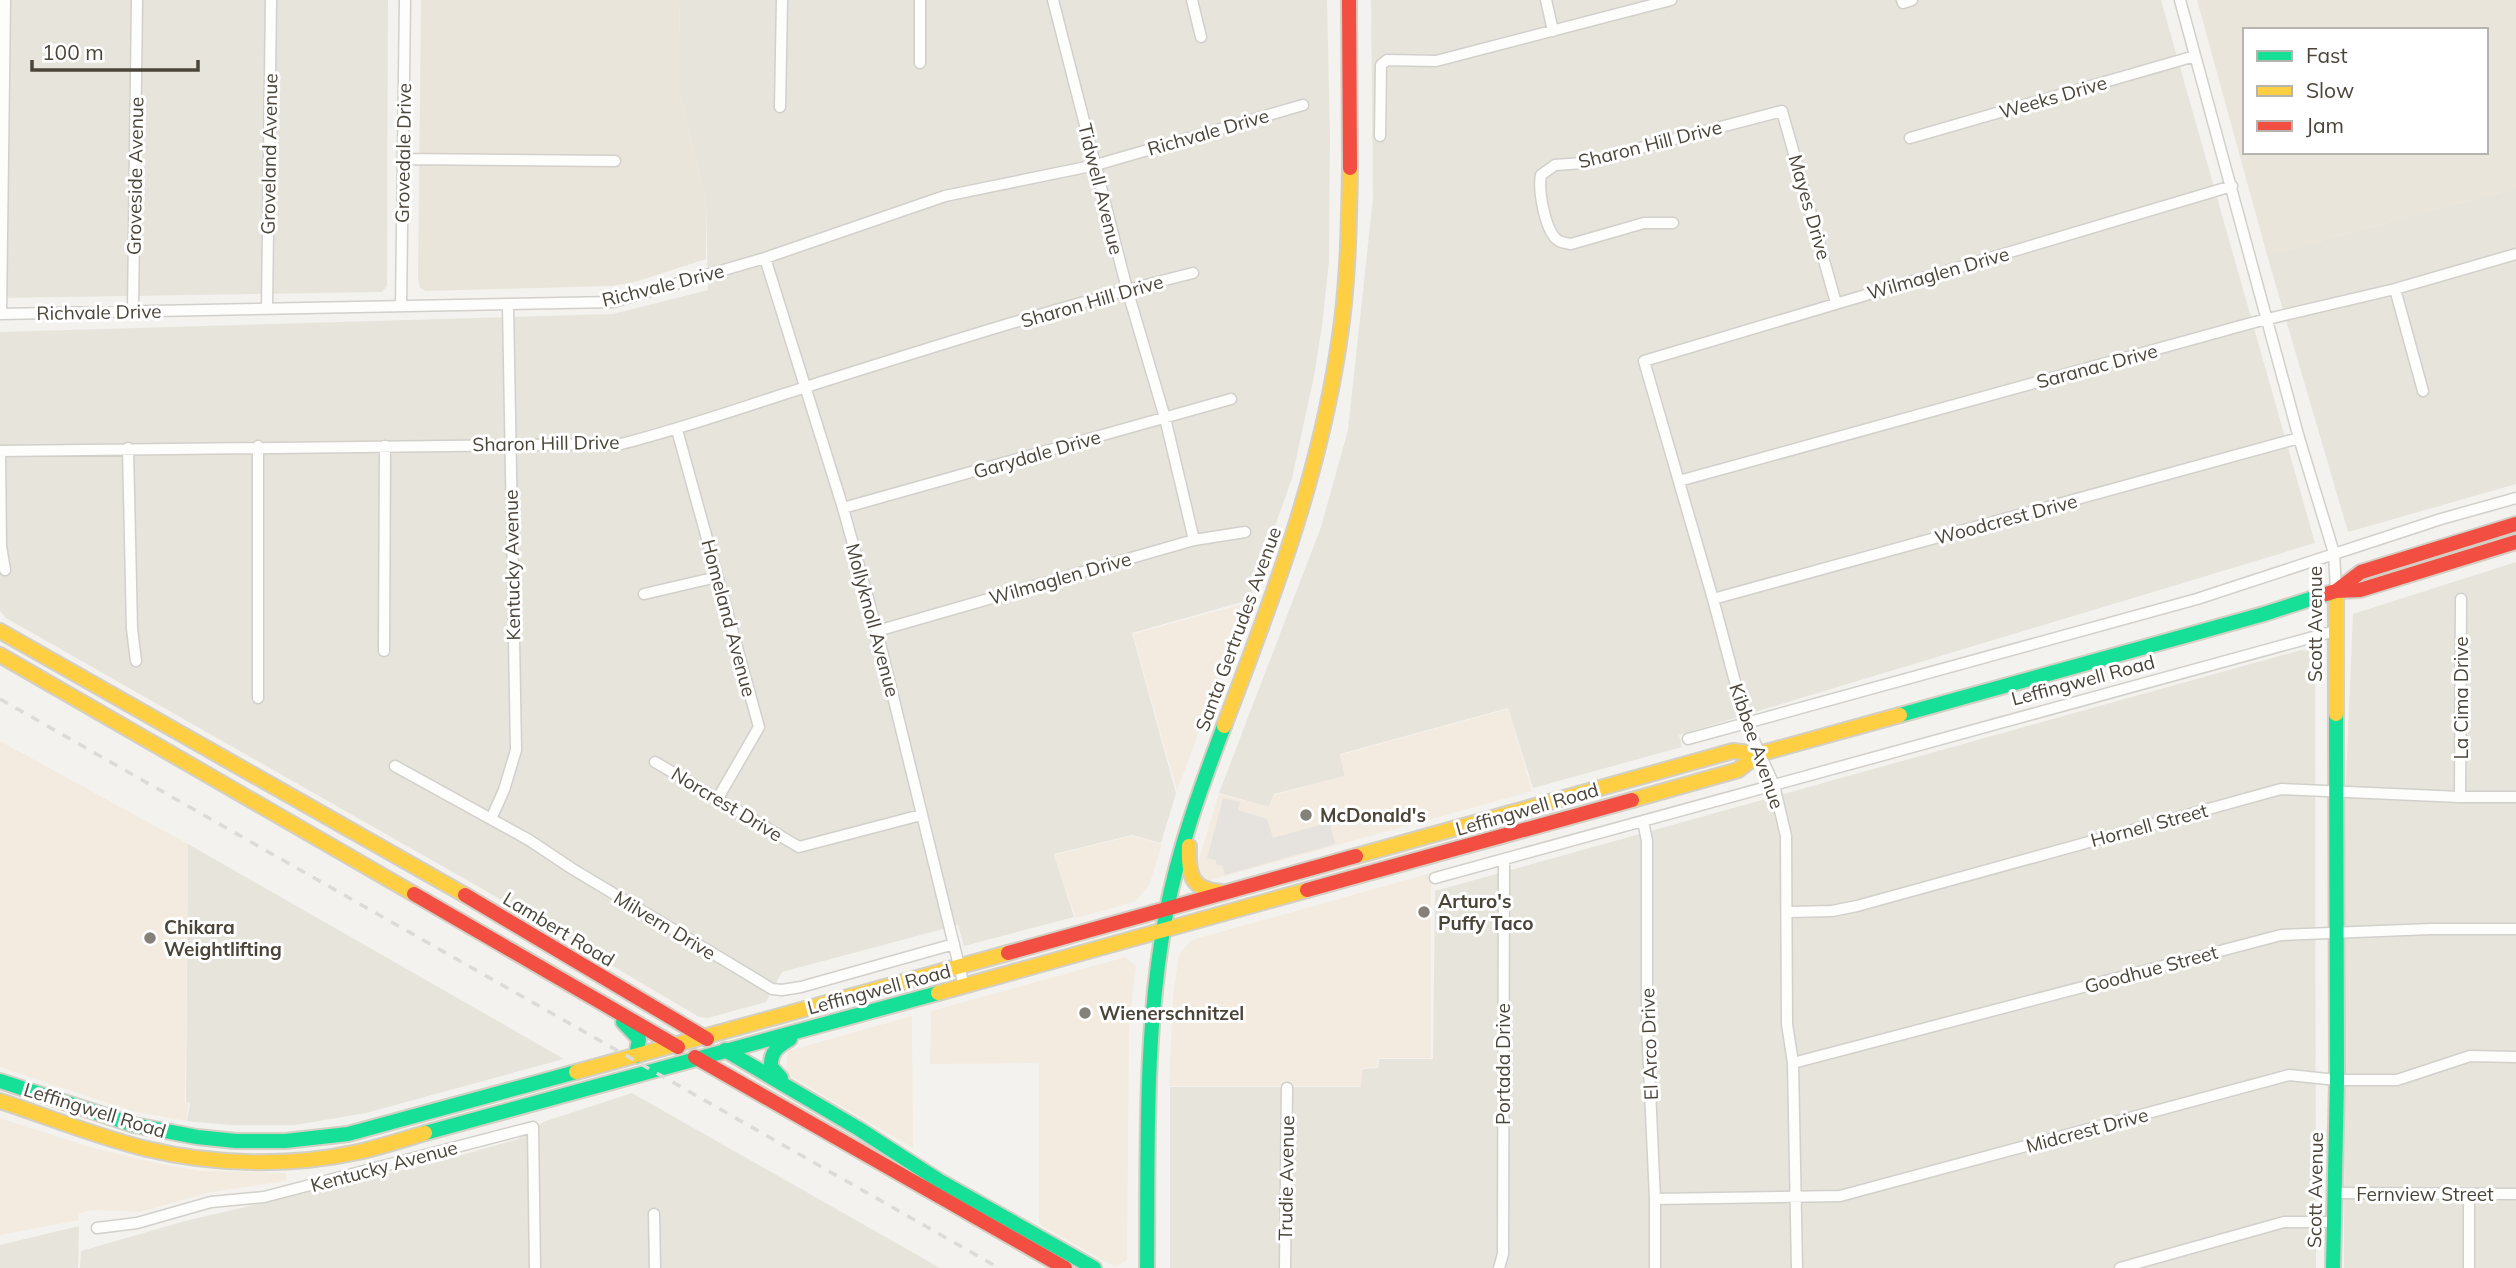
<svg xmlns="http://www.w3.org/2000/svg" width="2516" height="1268" viewBox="0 0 2516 1268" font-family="Mulish,sans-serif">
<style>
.residential{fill:#e7e4dc}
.commercial{fill:#f3ebdf}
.education{fill:#eae5da;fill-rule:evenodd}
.parking{fill:#e6e3df}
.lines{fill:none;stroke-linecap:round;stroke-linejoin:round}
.street-casing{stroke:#d2d0cb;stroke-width:13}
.fast-casing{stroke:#d3cfc5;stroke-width:18}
.slow-casing{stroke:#d3cfc5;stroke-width:18}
.jam-casing{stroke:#d3cfc5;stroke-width:18}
.street{stroke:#fdfdfc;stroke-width:10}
.fast{stroke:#16e098;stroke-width:14}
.slow{stroke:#ffcf43;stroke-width:14}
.jam{stroke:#f24e42;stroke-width:14}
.rail{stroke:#dbdbda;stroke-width:3.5;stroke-dasharray:9 9;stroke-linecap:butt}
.poi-dot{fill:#868178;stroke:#fff;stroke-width:2.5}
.labels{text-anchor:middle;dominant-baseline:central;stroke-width:6;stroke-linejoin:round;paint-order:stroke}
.street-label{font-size:19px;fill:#4b4439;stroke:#fff}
.poi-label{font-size:19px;font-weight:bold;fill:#4b4439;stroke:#fff;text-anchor:start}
</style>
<rect width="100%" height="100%" fill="#f4f2ee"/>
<path class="residential" d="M0,0H388L387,286L382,292L0,298Z
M680,0H1327L1330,136L1329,261L1322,326L1314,376L1292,478L1249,600L1132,633L1176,793L1161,843L1132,835L1054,854L1074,917L964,946L958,925L782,972L766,1002L708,1018L699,1017L479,887L6,618L0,611V332L613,314L708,290L706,201L678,86Z
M1371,0H2161L2315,543L1679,735L1682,747L1533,788L1508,708L1340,754L1345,776L1274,794L1269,807L1219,793L1321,527L1348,430L1373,198Z
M2516,188V484L2348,532L2267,255Z
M2516,562V1268H2344L2345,803L2353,614Z
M2301,650L2309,651L2315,658L2316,1268H1170V1087H1361L1362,1069L1378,1068L1379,1059H1433L1435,891Z
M188,844L564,1059L366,1113L295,1125H230L187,1121L190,1103L186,1102Z
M632,1093L940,1268H80L81,1251L185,1221L437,1162L518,1139L543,1122Z
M79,1226L78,1268H0V1245Z"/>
<path class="commercial" d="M1247,603L1177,791L1133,634Z
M1508,709L1532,791L1211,880L1204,879L1198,872L1199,858L1219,794L1270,807L1274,795L1345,776L1340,755Z
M0,741L188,844L185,1102L189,1103L186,1121L132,1111L0,1067Z
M1132,836L1162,844L1149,886L1134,902L1076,918L1054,855Z
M1431,873V1058H1378L1377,1067L1361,1068V1086H1169L1173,997L1179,954L1192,940Z
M1126,957L1136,966L1129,1029L1127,1260L1115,1267L1039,1224V1063L930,1064L931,1011Z
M912,1016L913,1148L785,1073L788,1051Z
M0,1118L86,1146L151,1162L200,1171L286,1173L287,1181L211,1192L140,1212L91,1210L79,1214V1220L0,1235Z"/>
<path class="education" d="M421,0H680L678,86L706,201V259L635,282L612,286L426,291L420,288L418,279Z
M2197,0H2516V188L2267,255ZM2245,30H2486V152H2245Z"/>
<path class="parking" d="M1223,798L1240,802L1238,810L1267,819L1273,838L1330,822L1335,844L1225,875L1223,866L1216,864V860L1207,858Z"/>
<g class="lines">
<g class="street-casing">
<path id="street" d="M920,0V63
M1053,0L1127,289L1165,418L1194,540
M1192,0L1201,37
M1546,0L1553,31
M1902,0L1903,3L1912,0
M2180,0L2299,438L2334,553L2336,591
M780,107L782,0
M1380,136L1381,65L1387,60L1436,61L1671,0
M1910,138L2195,56
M403,159L615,161
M1673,223H1644L1571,244C1570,244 1560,242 1559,241C1545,233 1538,190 1541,175L1555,165L1583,163L1782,111L1836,303
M765,258L843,508L877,631L964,986
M2395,289L2423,391
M401,306L405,0
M267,308L271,0
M133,310L137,0
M0,314L613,302L765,258L945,196L1096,165L1303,105
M1,314L5,0
M677,430L759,727L718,798
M128,448L132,629L136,661
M0,451L621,444C685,428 746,406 809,386C936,346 1064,305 1193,273
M0,452L1,546L5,570
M1679,481L2255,322L2395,289L2516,254
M843,508L1231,399
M644,594L717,577
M1713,599L2299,438
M877,631L1194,540L1245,532
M384,651L385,446
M258,698V446
M1688,739L2197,599L2441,519L2516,498
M655,762L799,847L921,815
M395,766L529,840L571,868L772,989L782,990L801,987L954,944
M2460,797L2461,599
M491,819L504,790L516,750L508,305
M1643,821L1647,841V1025L1655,1199V1268
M1435,878L2335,631
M1789,912L1832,911L1857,906L2281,789L2460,797H2516
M1793,1063L2281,935L2431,929H2516
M2334,1193L2516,1194
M2469,1194V1268
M1655,1199L1840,1196L2289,1075L2337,1080H2397L2470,1056L2516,1057
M654,1214L655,1268
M97,1228L137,1223L211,1202L264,1197L533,1127L535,1268
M1285,1268L1287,1088
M1499,1268L1503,1254L1504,859
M1797,1268L1793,1063L1787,1024L1786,836L1774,785L1746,723L1713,599L1644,361L2232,186
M2120,1268L2284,1222H2333"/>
</g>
<g class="fast-casing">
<path id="fast" d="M1900,715L2264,614L2326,594
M623,1022L639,1039L636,1056
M725,1050L859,1129L938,1180L1094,1268
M781,1078L771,1067C770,1052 778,1046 790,1039
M0,1081L134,1125L197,1137L236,1141H285L348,1134L576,1072
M425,1133L938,993
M1147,1268C1148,1150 1144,1030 1166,914C1178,850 1201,787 1224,726
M2333,1268L2337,1080L2336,714"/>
</g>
<g class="slow-casing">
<path id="slow" d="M2336,591V714
M0,631L465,895
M0,655L414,894
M1224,726C1271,603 1318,480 1338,349C1348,289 1349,228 1350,168
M1632,800L1738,770L1759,754
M1189,846C1188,873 1190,890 1221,892
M1356,856L1733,751L1759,754L1900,715
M938,993L1307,890
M576,1072L1008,953
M0,1101C49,1117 97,1137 147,1149C214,1165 290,1167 358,1152C380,1147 402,1140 425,1133"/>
</g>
<g class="jam-casing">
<path id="jam" d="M1349,0L1350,168
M2336,591L2360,590L2516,542
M2326,594L2336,591L2361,572L2516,524
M1307,890L1632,800
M414,894L678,1047
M465,895L707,1039
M1008,953L1356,856
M695,1057L1065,1268"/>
</g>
<use href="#street" class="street"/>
<use href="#fast" class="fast"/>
<use href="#slow" class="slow"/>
<use href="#jam" class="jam"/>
<path class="rail" d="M0,699L999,1268"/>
</g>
<g class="poi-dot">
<circle cx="1306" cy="815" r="7"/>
<circle cx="1424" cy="912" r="7"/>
<circle cx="150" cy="938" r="7"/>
<circle cx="1085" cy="1013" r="7"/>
</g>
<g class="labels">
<g class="street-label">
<text transform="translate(2053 97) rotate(-16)">Weeks Drive</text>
<text transform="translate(1208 132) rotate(-16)">Richvale Drive</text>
<text transform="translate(1650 144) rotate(-14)">Sharon Hill Drive</text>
<text transform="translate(403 153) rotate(-89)">Grovedale Drive</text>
<text transform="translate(269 154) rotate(-89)">Groveland Avenue</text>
<text transform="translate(135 176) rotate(-89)">Groveside Avenue</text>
<text transform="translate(1101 189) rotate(76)">Tidwell Avenue</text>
<text transform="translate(1810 207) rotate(74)">Mayes Drive</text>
<text transform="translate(1938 273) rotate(-16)">Wilmaglen Drive</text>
<text transform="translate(663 285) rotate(-14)">Richvale Drive</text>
<text transform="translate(1092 301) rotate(-16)">Sharon Hill Drive</text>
<text transform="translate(99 312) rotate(-1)">Richvale Drive</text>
<text transform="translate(2097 366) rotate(-15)">Saranac Drive</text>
<text transform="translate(546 443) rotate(-1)">Sharon Hill Drive</text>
<text transform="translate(1037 454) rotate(-16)">Garydale Drive</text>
<text transform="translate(2006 519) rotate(-15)">Woodcrest Drive</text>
<text transform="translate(512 565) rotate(-91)">Kentucky Avenue</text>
<text transform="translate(1060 578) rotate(-16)">Wilmaglen Drive</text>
<text transform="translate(729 618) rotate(75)">Homeland Avenue</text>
<text transform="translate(873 620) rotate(75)">Mollyknoll Avenue</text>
<text transform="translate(2315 624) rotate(-90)">Scott Avenue</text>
<text transform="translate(1238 629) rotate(-70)">Santa Gertrudes Avenue</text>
<text transform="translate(2083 680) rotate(-15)">Leffingwell Road</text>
<text transform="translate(2461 698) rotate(-90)">La Cima Drive</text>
<text transform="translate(1757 746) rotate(71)">Kibbee Avenue</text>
<text transform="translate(727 804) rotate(31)">Norcrest Drive</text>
<text transform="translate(1527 809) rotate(-16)">Leffingwell Road</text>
<text transform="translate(2149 825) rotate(-15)">Hornell Street</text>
<text transform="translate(665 925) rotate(31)">Milvern Drive</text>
<text transform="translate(559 929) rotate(31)">Lambert Road</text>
<text transform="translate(2151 969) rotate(-15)">Goodhue Street</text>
<text transform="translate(879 989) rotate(-15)">Leffingwell Road</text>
<text transform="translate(1649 1044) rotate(-92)">El Arco Drive</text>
<text transform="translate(1503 1064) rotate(-90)">Portada Drive</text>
<text transform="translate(95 1110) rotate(17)">Leffingwell Road</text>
<text transform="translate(2087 1130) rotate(-15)">Midcrest Drive</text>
<text transform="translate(384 1166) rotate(-15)">Kentucky Avenue</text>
<text transform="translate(1286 1178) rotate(-89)">Trudie Avenue</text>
<text transform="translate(2315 1190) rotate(-89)">Scott Avenue</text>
<text x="2425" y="1194">Fernview Street</text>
</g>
<g class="poi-label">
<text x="1320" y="815">McDonald's</text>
<text x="1438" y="901">Arturo's<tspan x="1438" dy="22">Puffy Taco</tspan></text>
<text x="164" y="927">Chikara<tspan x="164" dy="22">Weightlifting</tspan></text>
<text x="1099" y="1013">Wienerschnitzel</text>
</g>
</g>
<rect x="2243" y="28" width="245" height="126" fill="#ffffff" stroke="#b7b4b0" stroke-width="2"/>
<rect x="2257" y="51" width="35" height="10" fill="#16e098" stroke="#b7b4b0" stroke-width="2"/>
<text x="2306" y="63" font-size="21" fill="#4b4439">Fast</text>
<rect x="2257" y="86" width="35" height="10" fill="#ffcf43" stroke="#b7b4b0" stroke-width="2"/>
<text x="2306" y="98" font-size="21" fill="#4b4439">Slow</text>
<rect x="2257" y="121" width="35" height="10" fill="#f24e42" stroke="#b7b4b0" stroke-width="2"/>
<text x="2306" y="133" font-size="21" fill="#4b4439">Jam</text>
<path d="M32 60v10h166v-10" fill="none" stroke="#4b4439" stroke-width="3.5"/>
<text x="42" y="60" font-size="21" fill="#4b4439" stroke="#ffffff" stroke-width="5" paint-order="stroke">100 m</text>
</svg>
